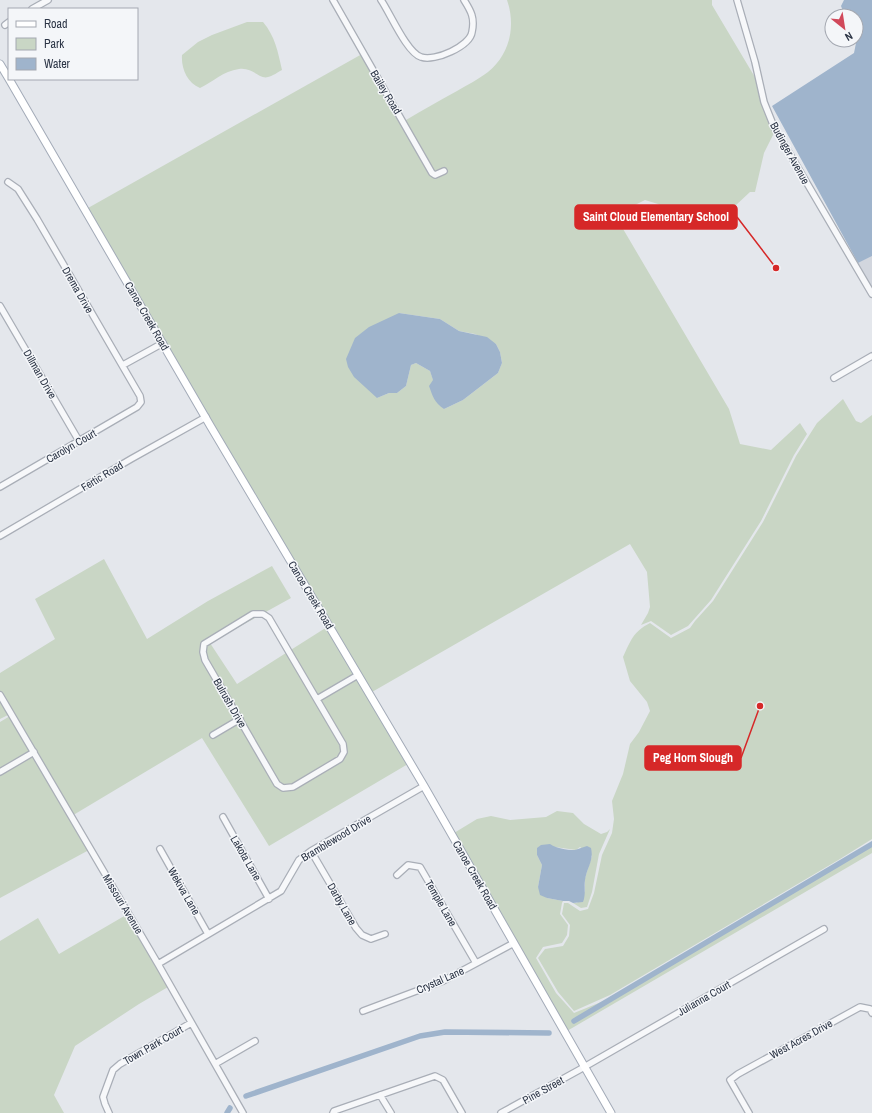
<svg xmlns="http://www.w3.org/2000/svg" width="872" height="1113" viewBox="0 0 872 1113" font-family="'Archivo Narrow',sans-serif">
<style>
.built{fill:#d2d6de}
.green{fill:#c9d6c5;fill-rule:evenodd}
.water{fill:#9fb4cc}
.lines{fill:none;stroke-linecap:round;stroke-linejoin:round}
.canal{stroke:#9fb4cc;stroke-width:5.5}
.minor-casing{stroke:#a9aeb7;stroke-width:8}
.major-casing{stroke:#a3abb8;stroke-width:9}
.minor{stroke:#f7f8fa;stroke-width:5.5}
.major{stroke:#fff;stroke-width:7}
.labels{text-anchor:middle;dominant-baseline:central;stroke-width:3;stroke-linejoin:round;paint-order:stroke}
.street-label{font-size:11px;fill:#2b3445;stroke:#f4f6f9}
.leader{fill:none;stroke:#d62828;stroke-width:1.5}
.callout-dot{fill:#d62828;stroke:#f4f6f9;stroke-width:1.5}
.callout{fill:#d62828;stroke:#d62828;stroke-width:1.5}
.callout-label{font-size:12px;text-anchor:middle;font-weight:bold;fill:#fff}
</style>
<rect width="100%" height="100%" fill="#e4e7ec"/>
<path class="built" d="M872,256V288L858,263Z"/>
<path class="green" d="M507,0H712V5L756,79L774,133L764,153L755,192H750L735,206L725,227L712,229L680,223L658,204L645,200L625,210L616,217L729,409L740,444L771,450L800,423L807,434L794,455L761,521L711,600L688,626L671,635L651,621L641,625L648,613L650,607L647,572L630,544L372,692L208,415L88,208L362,54L396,118L401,116L405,120H406C423,110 440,100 457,91C467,85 479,79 488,72C510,54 516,26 507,0ZM399,313L440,319L459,331L475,334L496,344L500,352L502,363L498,373L463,400L444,409L430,371L416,363L411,365L406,386L397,393H389L377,398Z
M247,22H263C275,36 278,52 282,70C278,72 273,76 268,77C260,80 253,67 239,69C223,71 213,82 200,88C187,83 181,68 182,55L198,42L212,35Z
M843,399L856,421L861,423L872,415V839L840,859L610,995L574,1011L558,992L538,958L545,949L563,946L569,936L570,925L562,914L564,903H568L580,911L588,909L594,893L602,855L612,833L614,819L612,801L623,774L630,744L639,732L650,711L647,702L630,681L623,657C631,640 633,632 650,623L671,638L690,628L695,621L713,601L763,522L796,456L817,423Z
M104,559L147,639L208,601L272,566L291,598L210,643L237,684L327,627L408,764L269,846L202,738L70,817L89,850L0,898V722L10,716L0,696V673L55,639L35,599Z
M0,701L8,715L0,719Z
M557,811L573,813L584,824L601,834L607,832L610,829L599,854L592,892L587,907L581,908L573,903H577L585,891V878L592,856L580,847L576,850L555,847L537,848V855L542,865L538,887L547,898L563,901L562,903L560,914L568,925L567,935L562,943L543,947L536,958L556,993L574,1013L611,998L842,861L872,842V853L567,1031L454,833L477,819L491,816L510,820L546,817Z
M126,915L168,987L139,1004L75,1046L54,1095L64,1113H0V941L38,918L59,954Z"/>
<path class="water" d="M844,0H872V256L858,263L772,106L854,53L856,43L855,40H856V16H845L841,6Z
M399,313L440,319L459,331L487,337L496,344L500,352L502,363L498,373L463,400L444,409C434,402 433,397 429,386L433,380L430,371L416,363L411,365L406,386L397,393H389L377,398L354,377L348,367L346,359L355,338L369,327Z
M550,844C556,848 566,850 575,850C579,849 583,847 587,846L591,848C594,861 587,867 585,880C584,887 586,894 583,902L573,903L569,901H563L547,898L540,895L538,887L542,865L537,855V848L541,845Z"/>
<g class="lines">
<path class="canal" d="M574,1021L872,844
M246,1096L420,1036L445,1032L549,1033
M227,1113L230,1108"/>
<g class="minor-casing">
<path id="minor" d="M333,0L432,173L435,175L444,171
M381,0C390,13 407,53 421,57C435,62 470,46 472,32C475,18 471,11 464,0
M737,0L755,62L764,102L774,127L872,294
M32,9L48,0
M5,25L9,22
M0,306L79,441
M123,365L163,343
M834,378L872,356
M0,487L137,407L141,402L140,396L37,219L18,189L8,182
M0,536L131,459L206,417
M253,614H263L269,618L343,744L344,752L340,759L293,787L283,788L277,784L205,660L203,652L204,644Z
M0,695L158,964L243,1113
M317,699L358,675
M213,735L240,719
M0,772L34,752
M223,817L269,899
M160,849L208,934
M311,851L356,928L362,935L371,939L385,934
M397,875L408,865L420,867L476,963
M158,964L281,891L299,860L311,851L424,786
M363,1011L443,981L514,943
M215,1064L255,1041
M380,1095L391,1113
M109,1113L105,1104L103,1097L113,1070L120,1064L191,1023
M333,1113L334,1111L435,1076L443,1080L462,1113
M501,1113L579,1070L824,929
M749,1113L730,1080L738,1074L860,1007L870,1009L872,1013"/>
</g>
<g class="major-casing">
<path id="major" d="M0,64L9,79
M9,79L211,427L424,786L611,1113"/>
</g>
<use href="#minor" class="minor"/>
<use href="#major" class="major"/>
</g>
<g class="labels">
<g class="street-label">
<text transform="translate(386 92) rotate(59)">Bailey Road</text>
<text transform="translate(790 153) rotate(61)">Budinger Avenue</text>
<text transform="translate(78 290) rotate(60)">Drema Drive</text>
<text transform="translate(147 316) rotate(60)">Canoe Creek Road</text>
<text transform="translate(40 374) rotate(60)">Dillman Drive</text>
<text transform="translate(71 446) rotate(-30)">Carolyn Court</text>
<text transform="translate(102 476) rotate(-31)">Fertic Road</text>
<text transform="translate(311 595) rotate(59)">Canoe Creek Road</text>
<text transform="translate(230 703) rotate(60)">Bulrush Drive</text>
<text transform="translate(336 838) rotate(-31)">Bramblewood Drive</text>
<text transform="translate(246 858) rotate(60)">Lakota Lane</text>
<text transform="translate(475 875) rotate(60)">Canoe Creek Road</text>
<text transform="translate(184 891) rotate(60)">Wekiva Lane</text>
<text transform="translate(441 903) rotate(60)">Temple Lane</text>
<text transform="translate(123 904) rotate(59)">Missouri Avenue</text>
<text transform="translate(342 904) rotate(60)">Darby Lane</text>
<text transform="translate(440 980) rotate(-24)">Crystal Lane</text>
<text transform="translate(704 998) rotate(-30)">Julianna Court</text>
<text transform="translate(801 1039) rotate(-29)">West Acres Drive</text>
<text transform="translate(153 1045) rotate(-30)">Town Park Court</text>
<text transform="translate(543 1090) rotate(-29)">Pine Street</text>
</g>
</g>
<path class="leader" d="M776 268L737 217M760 706L741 758"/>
<g class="callout-dot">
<circle cx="776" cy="268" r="4"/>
<circle cx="760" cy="706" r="4"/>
</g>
<g class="callout">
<rect x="575" y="205" width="162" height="24" rx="4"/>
<rect x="645" y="746" width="96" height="24" rx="4"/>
</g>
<g class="callout-label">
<text x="656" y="221">Saint Cloud Elementary School</text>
<text x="693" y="762">Peg Horn Slough</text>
</g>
<rect x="8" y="8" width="130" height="72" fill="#f4f6f9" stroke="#a4a8b1"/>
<rect x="16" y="21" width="20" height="6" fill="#ffffff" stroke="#a4a8b1"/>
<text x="44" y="28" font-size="12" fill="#2b3445">Road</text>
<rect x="16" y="38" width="20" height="12" fill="#c9d6c5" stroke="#a4a8b1"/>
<text x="44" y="48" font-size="12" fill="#2b3445">Park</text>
<rect x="16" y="58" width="20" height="12" fill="#9fb4cc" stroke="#a4a8b1"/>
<text x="44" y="68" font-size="12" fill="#2b3445">Water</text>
<g transform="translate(844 28) rotate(150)"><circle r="19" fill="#f4f6f9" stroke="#a4a8b1"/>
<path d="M0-3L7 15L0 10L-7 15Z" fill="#d1495b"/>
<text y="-6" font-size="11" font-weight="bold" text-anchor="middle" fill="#2b3445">N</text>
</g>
</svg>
